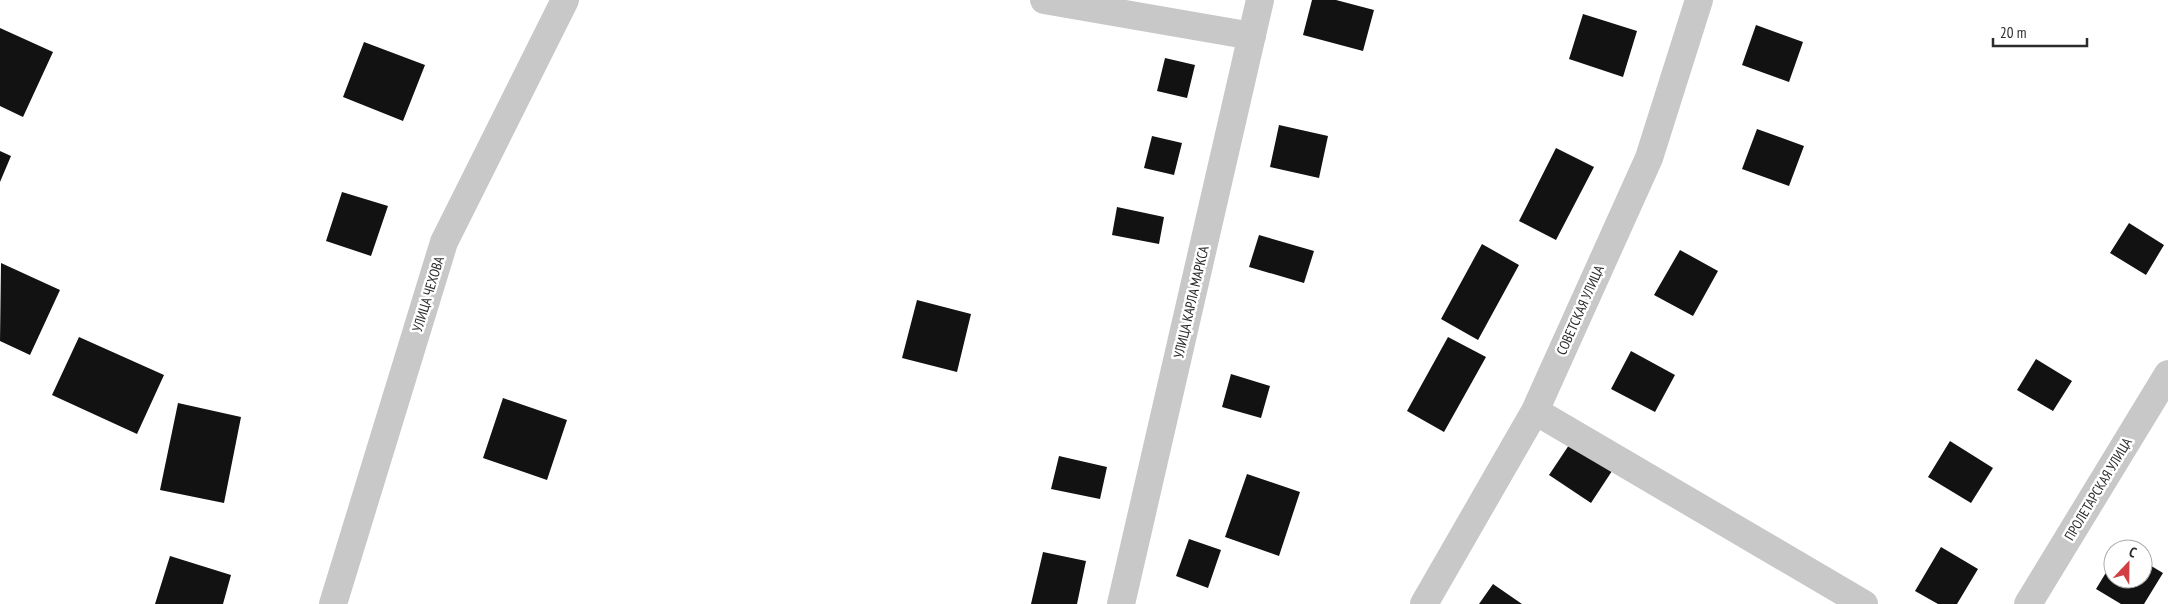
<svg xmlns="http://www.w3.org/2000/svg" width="2168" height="604" viewBox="0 0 2168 604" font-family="'PT Sans Narrow',sans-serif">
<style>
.building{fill:#121212}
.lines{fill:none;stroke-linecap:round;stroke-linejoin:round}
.minor{stroke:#c8c8c8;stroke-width:28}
.labels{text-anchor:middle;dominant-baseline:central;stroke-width:5;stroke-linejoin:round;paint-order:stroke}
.street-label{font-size:14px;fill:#2b2b2b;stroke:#fff}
</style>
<rect width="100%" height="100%" fill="#fff"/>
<path class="building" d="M1312,0H1336L1374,10L1363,51L1303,35Z
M1583,14L1637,31L1623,77L1569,59Z
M1756,25L1803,42L1789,82L1742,65Z
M0,28L53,52L23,117L0,106Z
M364,42L425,65L403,121L343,97Z
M1165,58L1195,65L1187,98L1157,91Z
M1279,125L1328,136L1319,178L1270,167Z
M1757,129L1804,146L1789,186L1742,169Z
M1152,136L1182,143L1174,175L1144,168Z
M1556,148L1594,167L1556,240L1519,221Z
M0,151L11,156L0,182Z
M342,192L388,206L371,256L326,241Z
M1117,207L1164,217L1159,244L1112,235Z
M2129,223L2164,245L2146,275L2110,253Z
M1259,235L1314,251L1304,283L1249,267Z
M1482,244L1519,265L1478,340L1441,319Z
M1680,250L1718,271L1693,316L1654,295Z
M1,263L60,290L30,355L0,341Z
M917,300L971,314L957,372L902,358Z
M79,337L164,375L137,434L52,395Z
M1448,337L1486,357L1444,432L1407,411Z
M1631,351L1675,375L1655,412L1611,389Z
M2036,359L2072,381L2053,411L2017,390Z
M1231,374L1270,386L1261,418L1222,407Z
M503,398L567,420L547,480L483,458Z
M178,403L241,417L224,503L160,490Z
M1573,439L1614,468L1591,503L1549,475Z
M1950,441L1993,468L1971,503L1928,477Z
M1059,456L1107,467L1100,499L1051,489Z
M1247,474L1300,492L1279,556L1225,537Z
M1189,539L1221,550L1208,588L1176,576Z
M1941,547L1978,569L1957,604H1938L1915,591Z
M1043,552L1086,561L1077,604H1031Z
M170,556L231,575L223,604H155Z
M2113,561V579H2143V561L2163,573L2144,604H2121L2096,589Z
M1493,584L1522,604H1479Z"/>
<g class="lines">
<path class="minor" d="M1044,0L1252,36
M1535,411L1864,604
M333,604L444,242L565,0
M1121,604L1260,0
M1424,604L1535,411L1649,158L1699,0
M2028,604L2168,374"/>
</g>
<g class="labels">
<g class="street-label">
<text transform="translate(428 294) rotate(-73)">УЛИЦА ЧЕХОВА</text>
<text transform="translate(1191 302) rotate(-77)">УЛИЦА КАРЛА МАРКСА</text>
<text transform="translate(1580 310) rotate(-66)">СОВЕТСКАЯ УЛИЦА</text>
<text transform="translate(2098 489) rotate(-59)">ПРОЛЕТАРСКАЯ УЛИЦА</text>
</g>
</g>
<g transform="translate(2128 564) rotate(22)"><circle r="24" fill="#ffffff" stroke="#aaaaaa"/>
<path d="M0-4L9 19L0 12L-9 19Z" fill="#d13f44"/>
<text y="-8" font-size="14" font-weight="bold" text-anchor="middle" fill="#2b2b2b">С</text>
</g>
<path d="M1993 38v8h94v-8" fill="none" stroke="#2b2b2b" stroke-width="2.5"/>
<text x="2000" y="38" font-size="15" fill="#2b2b2b" stroke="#ffffff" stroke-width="4" paint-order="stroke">20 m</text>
</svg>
